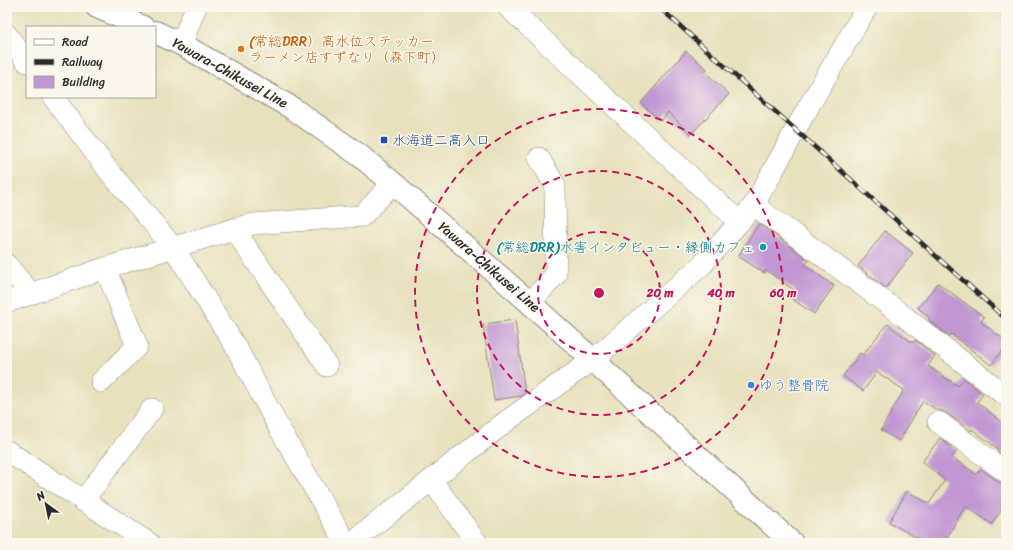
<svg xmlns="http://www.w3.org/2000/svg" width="1013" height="550" viewBox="0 0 1013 550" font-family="Sriracha,'Klee One',sans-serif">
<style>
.building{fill:#c096d3}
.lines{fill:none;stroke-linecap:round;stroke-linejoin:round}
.minor-casing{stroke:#898674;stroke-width:22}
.major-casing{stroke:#898674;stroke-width:24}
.minor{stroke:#fff;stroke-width:21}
.major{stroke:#fff;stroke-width:22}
.rail-casing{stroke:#2b2b2b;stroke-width:4.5}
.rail{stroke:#fbf7ec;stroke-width:3;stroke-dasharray:9;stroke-linecap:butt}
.ring{fill:none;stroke:#c2185b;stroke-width:2;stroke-dasharray:7 5}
.food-dot{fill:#e8710a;stroke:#fbf7ec;stroke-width:1.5}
.transit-dot{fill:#1a4fb4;stroke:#fbf7ec;stroke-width:1.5}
.culture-dot{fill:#0f9aa8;stroke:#fbf7ec;stroke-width:1.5}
.shop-dot{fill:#3f7fe0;stroke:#fbf7ec;stroke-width:1.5}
.labels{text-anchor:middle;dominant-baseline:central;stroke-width:3;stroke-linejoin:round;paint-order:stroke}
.food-label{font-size:14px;fill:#c56008;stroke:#fbf7ec;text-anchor:start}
.street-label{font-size:14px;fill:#2b2b2b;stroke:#fbf7ec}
.transit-label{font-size:14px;fill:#164399;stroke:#fbf7ec;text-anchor:start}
.culture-label{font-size:14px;fill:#0d838f;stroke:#fbf7ec;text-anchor:end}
.shop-label{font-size:14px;fill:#366cbe;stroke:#fbf7ec;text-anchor:start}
.centre{fill:#c2185b;stroke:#fbf7ec;stroke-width:2}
.ring-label{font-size:12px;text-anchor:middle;font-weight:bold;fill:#c2185b;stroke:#fbf7ec;stroke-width:3;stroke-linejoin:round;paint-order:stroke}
</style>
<rect width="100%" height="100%" fill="#fbf7ec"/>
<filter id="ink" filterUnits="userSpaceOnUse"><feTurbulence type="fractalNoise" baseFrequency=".025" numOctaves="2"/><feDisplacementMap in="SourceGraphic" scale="8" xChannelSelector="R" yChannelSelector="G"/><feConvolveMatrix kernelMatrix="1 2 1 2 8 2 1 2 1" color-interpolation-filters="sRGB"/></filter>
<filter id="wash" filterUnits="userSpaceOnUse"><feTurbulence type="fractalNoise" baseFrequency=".012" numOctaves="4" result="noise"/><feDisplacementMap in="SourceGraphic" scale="16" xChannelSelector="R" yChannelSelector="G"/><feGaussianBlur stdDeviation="0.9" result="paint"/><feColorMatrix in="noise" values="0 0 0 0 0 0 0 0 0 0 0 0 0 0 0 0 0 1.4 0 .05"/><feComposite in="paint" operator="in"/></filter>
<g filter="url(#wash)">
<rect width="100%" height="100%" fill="#e7e1bd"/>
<g id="blocks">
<path class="building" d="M686,51L707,69L705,72L729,94L691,134L668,112L661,121L641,103Z
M759,224L809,260L805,265L834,286L814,314L792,299L797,292L766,270L764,273L738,256Z
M885,231L913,253L886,288L858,266Z
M938,283L984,317L981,322L1006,341V346L991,365L951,334L949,336L929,320L930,318L918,308Z
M515,320L525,393L522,396L494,400L483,324Z
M887,324L913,343L915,340L935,356L928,366L958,386L964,379L983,394L977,402L1006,425V457L997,451L998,449L972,429L971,431L945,412L940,410H937L923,401L899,441L881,430L904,390L877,372L863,391L843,376L860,353L863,355Z
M940,438L957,451L951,457L976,474L981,469L999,482L1006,484V503L992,524L965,506L944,543H926L889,522L907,491L929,504L945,480L922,462Z"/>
</g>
</g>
<g filter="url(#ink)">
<use href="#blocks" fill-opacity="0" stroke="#898674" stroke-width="1"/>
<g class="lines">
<g class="minor-casing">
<path id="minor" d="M508,7L739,222
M7,35L27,62
M181,44L196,7
M53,97L108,170L173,247L236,347L278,426L346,543
M754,205L905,317L1006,396
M234,229L327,366
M7,265L31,294
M7,302L105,268L234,229L253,224L362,216L393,183
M530,303L556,274L555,185L539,158
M101,382L137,346L105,268
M938,422L1006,472
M7,451L149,543
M432,481L477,543
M83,501L152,409
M351,543L508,420L593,360L703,264L754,205L806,111L867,7"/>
</g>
<g class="major-casing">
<path id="major" d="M97,7L143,27
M155,32L181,44L292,108L359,155L393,183L530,303L593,360L792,543"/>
</g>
<use href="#minor" class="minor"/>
<use href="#major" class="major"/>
<g class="rail-casing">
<path id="rail" d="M659,7L1006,319"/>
</g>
<use href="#rail" class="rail"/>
</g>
</g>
<g class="ring">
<circle cx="599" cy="293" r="61"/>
<circle cx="599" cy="293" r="122"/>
<circle cx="599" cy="293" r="184"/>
</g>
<circle class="food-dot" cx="241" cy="49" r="4"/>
<rect class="transit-dot" x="380" y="136" width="8" height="8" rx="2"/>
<circle class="culture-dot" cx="763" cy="247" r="4"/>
<circle class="shop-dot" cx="751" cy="385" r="4"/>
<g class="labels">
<g class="food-label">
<text x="249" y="41">(常総DRR）高水位ステッカー<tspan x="249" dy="16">ラーメン店すずなり（森下町）</tspan></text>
</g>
<g class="street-label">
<text transform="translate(230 73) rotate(29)">Yawara-Chikusei Line</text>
<text transform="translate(489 267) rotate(41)">Yawara-Chikusei Line</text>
</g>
<g class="transit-label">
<text x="392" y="140">水海道二高入口</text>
</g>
<g class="culture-label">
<text x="755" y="247">(常総DRR)水害インタビュー・縁側カフェ</text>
</g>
<g class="shop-label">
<text x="759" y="385">ゆう整骨院</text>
</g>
</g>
<circle cx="599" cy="293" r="6" class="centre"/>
<g class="ring-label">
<text x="660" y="297">20 m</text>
<text x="721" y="297">40 m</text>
<text x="783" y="297">60 m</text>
</g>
<rect width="1013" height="550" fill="none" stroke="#fbf7ec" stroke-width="24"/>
<rect x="26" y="26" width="130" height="72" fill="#fbf7ec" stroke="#a8a59f"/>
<rect x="34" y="39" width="20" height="6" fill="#ffffff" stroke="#a8a59f"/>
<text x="62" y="46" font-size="12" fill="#2b2b2b">Road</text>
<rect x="34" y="59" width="20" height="6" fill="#2b2b2b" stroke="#a8a59f"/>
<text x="62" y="66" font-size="12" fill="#2b2b2b">Railway</text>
<rect x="34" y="76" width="20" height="12" fill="#c096d3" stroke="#a8a59f"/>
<text x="62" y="86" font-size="12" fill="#2b2b2b">Building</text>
<g transform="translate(46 504) rotate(327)" stroke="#fbf7ec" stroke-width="3" paint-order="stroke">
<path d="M0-3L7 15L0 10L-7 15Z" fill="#2b2b2b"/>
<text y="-6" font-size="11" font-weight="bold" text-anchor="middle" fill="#2b2b2b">N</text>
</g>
</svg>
